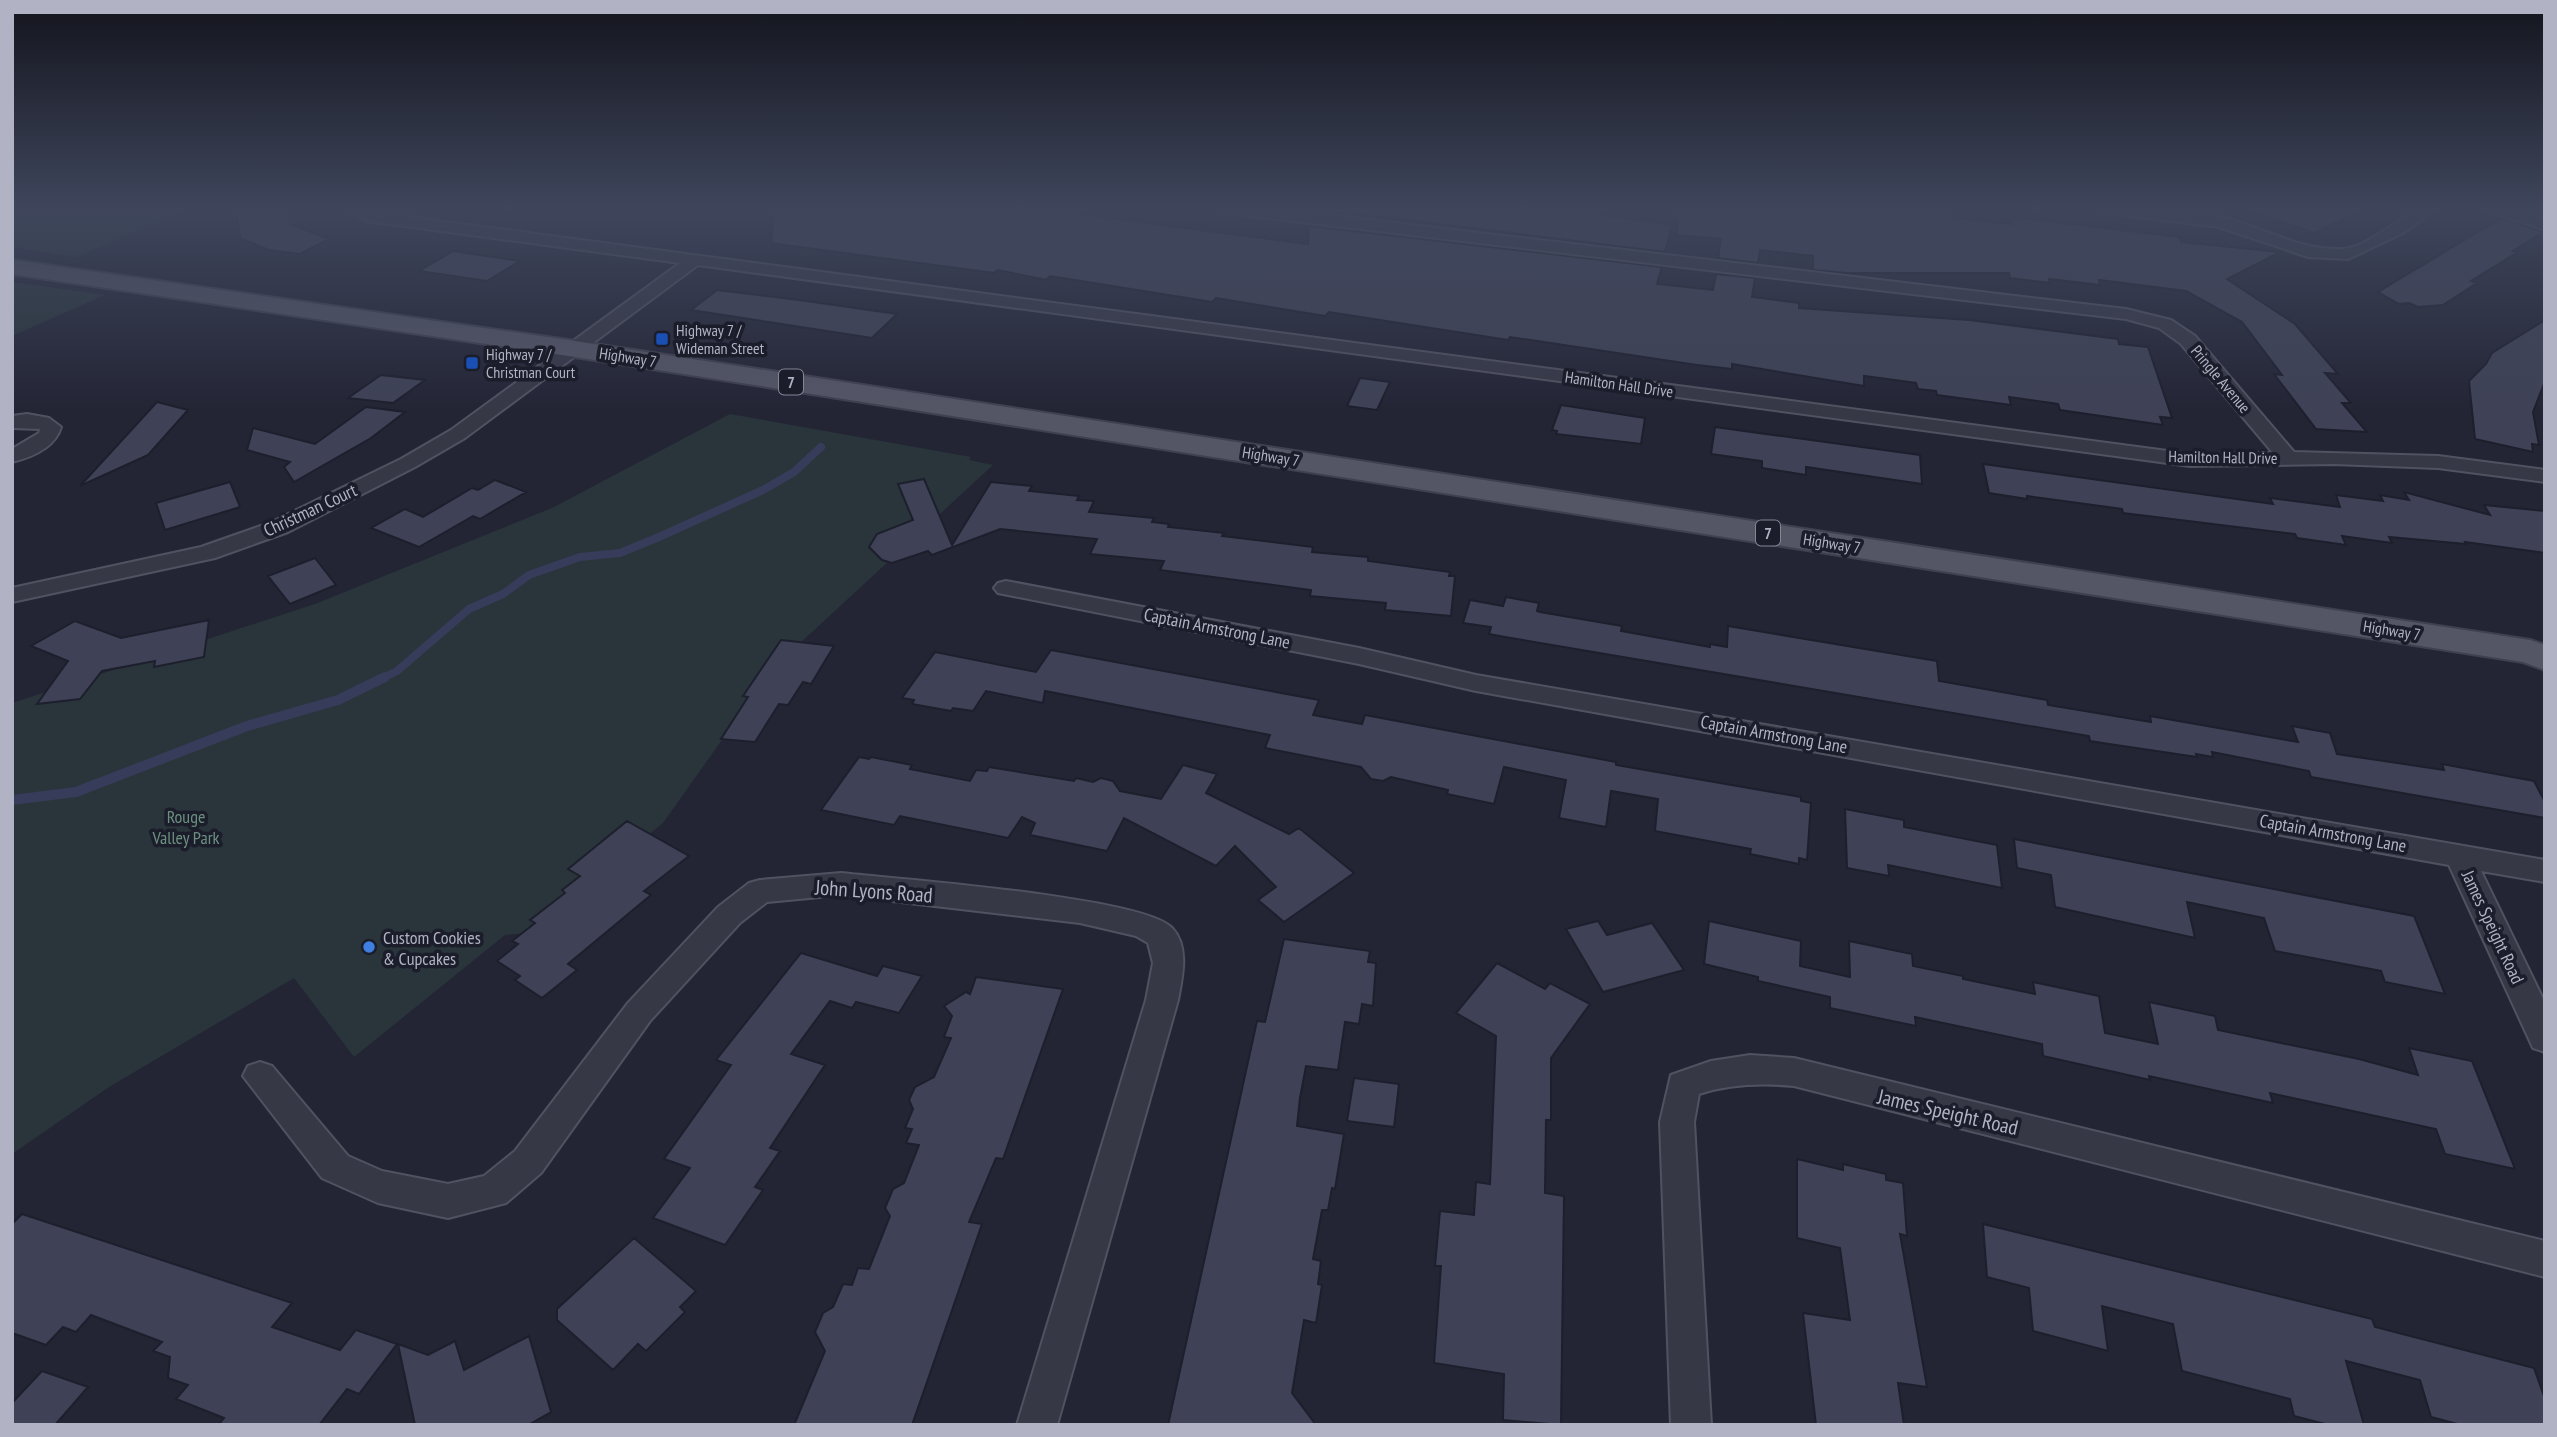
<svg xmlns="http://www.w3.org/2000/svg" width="2557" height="1437" viewBox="0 0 2557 1437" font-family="'PT Sans Narrow',sans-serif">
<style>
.green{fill:#29353b}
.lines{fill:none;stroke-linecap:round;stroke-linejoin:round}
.stream-far1{stroke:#383c5b;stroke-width:8}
.stream{stroke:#383c5b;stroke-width:10}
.building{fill:#3f4256;stroke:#1d1f2d;stroke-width:2}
.street-casing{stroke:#515261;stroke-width:4}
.primary-casing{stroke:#3f4150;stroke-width:4}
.street{fill:#363846;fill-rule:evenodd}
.primary{fill:#545666;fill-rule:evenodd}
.transit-dot{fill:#1a4fb4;stroke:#1b1d2b;stroke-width:2.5}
.shop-dot{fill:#3f7fe0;stroke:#1b1d2b;stroke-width:2.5}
.labels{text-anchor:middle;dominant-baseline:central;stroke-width:7;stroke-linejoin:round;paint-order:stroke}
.far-poi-label{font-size:16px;fill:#b1b2c3;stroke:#1b1d2b;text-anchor:start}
.far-street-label{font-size:16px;fill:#b1b2c3;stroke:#1b1d2b}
.shield{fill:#1b1d2b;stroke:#848595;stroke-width:2}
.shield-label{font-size:16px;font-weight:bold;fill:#b1b2c3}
.street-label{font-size:18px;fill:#b1b2c3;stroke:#1b1d2b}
.park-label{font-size:18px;fill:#6b907f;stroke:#1b1d2b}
.poi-label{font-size:18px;fill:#b1b2c3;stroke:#1b1d2b;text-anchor:start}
.near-street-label{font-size:21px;fill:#b1b2c3;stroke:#1b1d2b}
</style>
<rect width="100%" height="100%" fill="#232535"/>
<path class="green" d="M12,208H191L76,257L12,247Z
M12,282L105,295L12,336Z
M730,414L971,457L969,460L993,465L773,668L663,823L526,933L505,935L354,1057L294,978L109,1087L12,1154V703L315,604L552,508Z"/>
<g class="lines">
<path class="stream-far1" d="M381,679L397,671L469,609L503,594L529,575L580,557L620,553L659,537L763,490L794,472L821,447"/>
<path class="stream" d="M12,800L76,792L247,726L338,700L385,677"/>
</g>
<path class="building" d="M236,208H286L290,224L329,239L300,254L269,250L240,238Z
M774,208H1032L1308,244L1309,226L1662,267L1657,284L1713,290L1716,274L1755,278L1752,297L1799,303V308L1969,320L2118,339L2119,344L2148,347L2172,418L2160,417L2163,425L2060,410L2058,404L2009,397L2011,405L1937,395L1936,391L1918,389L1916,383L1864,376V386L1732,364V369L1697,365L1510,337L1508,340L1329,312L1325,316L1216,298L1212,302L1050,276L1046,280L998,270L994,273L792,246L771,243Z
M1309,208H1556L1672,225L1665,252Z
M1678,208H1924L1953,211L1954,218L2012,224L2010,217L2054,222L2179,237L2181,242L2280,252L2227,279L2295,324L2338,374L2325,373L2351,403H2342L2367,432L2316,429L2274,374L2282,375L2242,322L2186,291L2099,280L2100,285L2049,279L2050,283L2010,278L2009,273H1846L1813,270V256L1760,250L1758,263L1718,258L1721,239L1677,235Z
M2255,208H2366L2315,233L2254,213Z
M2501,218L2544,232L2513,251L2518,252L2471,281L2477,283L2443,305L2418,307L2409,303L2399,304L2378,292Z
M453,251L520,261L487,281L419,271Z
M717,290L799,300L897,314L872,338L691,310Z
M2545,320V381L2533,412L2539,445L2532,444L2533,452L2475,439L2469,381L2486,364L2492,353Z
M381,375L425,380L393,403L348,398Z
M1360,378L1390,382L1377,410L1347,406Z
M157,402L188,410L148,455L80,486Z
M1561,405L1645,418L1641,444L1556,434L1557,431L1552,430Z
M366,407L405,412L371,438L294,482L284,467L290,462L247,450L253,428L315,444Z
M1715,427L1920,455L1922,484L1806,467V475L1762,468V461L1711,454Z
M1983,464L2273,504L2270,498L2340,507L2336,495L2383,501L2380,495L2409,500L2404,492L2490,515L2484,505L2545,511V553L2465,542L2466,544L2389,537L2392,543L2342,536L2346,545L2297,538L2295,534L2123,513L2122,509L2027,496V499L1989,493Z
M924,479L952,545L991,482L1032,486L1029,491L1079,496L1077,500L1094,501L1089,512L1154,518L1152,522L1169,524L1168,527L1224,533L1222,536L1313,547L1312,552L1368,557V561L1450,572L1449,576H1455L1451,616L1385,610L1386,603L1310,596L1311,590L1160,570L1164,561L1090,554L1097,539L1000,529L932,555L928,551L892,563L882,560L869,547L877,534L913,520L898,484Z
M495,480L526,492L480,519L473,516L419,547L371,528L405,509L423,517L472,488L478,490Z
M230,482L240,507L165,530L156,503Z
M315,558L336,585L290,604L268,576Z
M1506,597L1539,603L1537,611L1540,612L1622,626L1621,631L1710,647V644L1727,647L1728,626L1937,661L1939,681L2047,700L2048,705L2151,722L2150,716L2298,742L2292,726L2330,733L2337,754L2444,770L2442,764L2534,781L2545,802V818L2311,777L2309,771L2212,752L2213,757L2196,754L2197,757L2109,744L2090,741L2089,736L1505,637L1489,634L1491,627L1463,623L1470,600L1503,606Z
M209,620L204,657L154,667L155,661L102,671L80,699L37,704L68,661L31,646L75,621L121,638Z
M781,640L834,646L811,684L803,682L788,705L779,704L755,742L721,739L748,697L743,696Z
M1051,650L1319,700L1313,715L1362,724L1365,715L1616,762V765L1801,797V801L1811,803L1807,860L1799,858V864L1750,854L1751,849L1655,831L1658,799L1611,791L1606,827L1559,818L1566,780L1504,767L1494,804L1447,794L1448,790L1391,777L1383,781L1371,779L1361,767L1265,748L1270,735L1045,691L1043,703L986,691L973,711L953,708L951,711L912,704L914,700L902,698L935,652L1036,672Z
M859,757L869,759L871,757L912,765L910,769L970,781L976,770L987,771L989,767L1074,781L1076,778L1093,782L1101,778L1113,781L1120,791L1161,799L1183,765L1217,774L1206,793L1289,834L1299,828L1354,873L1284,922L1258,900L1276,887L1235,846L1216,866L1124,818L1107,851L1030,835L1035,823L1022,817L1008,838L900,816L894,825L821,810Z
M1845,809L1904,820V827L1997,845L2002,888L1888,865L1889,876L1847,868Z
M627,821L689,856L644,891L651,895L568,964L577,970L542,998L515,980L520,976L497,961L518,944L512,941L535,923L530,920L565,893L562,890L580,876L568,869Z
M2014,839L2414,916L2445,994L2385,982L2381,971L2275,951L2264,918L2187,902L2195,938L2055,907L2051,875L2017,868Z
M1598,921L1607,935L1652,923L1684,970L1603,992L1566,929Z
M1709,921L1801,941L1800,966L1850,977L1849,941L1912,954L1913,966L1963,976V979L2035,994L2033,982L2099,996L2105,1033L2158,1044L2149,1002L2215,1016L2218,1030L2359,1059L2418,1075L2409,1048L2472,1061L2515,1169L2445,1154L2436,1129L2270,1093L2273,1103L2149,1076L2150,1080L2043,1056L2042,1044L1915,1017L1916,1026L1830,1008V997L1758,981V977L1704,964Z
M1284,939L1370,951L1368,962L1376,963L1373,1006L1362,1004L1359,1024L1345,1022L1338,1070L1306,1066L1300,1098L1297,1126L1344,1134L1335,1189L1332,1188L1328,1210H1322L1313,1259L1321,1261L1318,1284L1322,1285L1316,1323L1304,1320L1292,1393L1316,1425H1168L1257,1021L1265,1022Z
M801,953L877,976L883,966L922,976L899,1013L856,1002L852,1008L830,1001L791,1054L825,1065L770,1148L780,1151L755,1187L763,1190L725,1245L653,1218L690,1168L664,1159L731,1065L716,1060Z
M1497,963L1545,989L1550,983L1590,1004L1551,1058V1120H1546L1545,1193L1564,1196L1561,1425L1503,1420L1504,1374L1434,1363L1441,1266H1435L1440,1211L1474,1215L1476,1182L1490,1184L1496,1036L1456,1013Z
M976,977L1063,989L1003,1159L996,1158L969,1222L982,1224L912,1425H794L825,1351L815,1332L823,1313L833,1307L843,1284L852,1285L858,1268L869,1269L890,1216L885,1208L893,1189L904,1183L919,1145L906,1143L912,1129L905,1128L913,1109L909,1100L915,1087L934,1077L951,1038L944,1037L952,1016L944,1006L966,992L970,994Z
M1354,1078L1399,1084L1394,1127L1347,1121Z
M1797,1159L1843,1170V1164L1886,1174V1180L1903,1183L1907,1236L1900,1234L1927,1387L1898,1383L1904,1425H1816L1803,1313L1850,1320L1840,1248L1797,1238Z
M22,1214L292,1303L272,1327L340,1350L356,1330L397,1344L359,1394L347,1389L319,1425H218L224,1418L176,1399L188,1385L168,1378L170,1357L153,1351L162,1342L91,1315L76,1332L63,1327L46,1345L12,1333V1224Z
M1983,1224L2372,1319L2375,1327L2534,1368L2545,1399V1425H2461L2431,1417L2420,1380L2346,1361L2364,1425H2329L2294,1416L2290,1399L2182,1371L2173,1324L2102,1306L2108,1351L2033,1331L2029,1288L1987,1277Z
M634,1238L696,1291L680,1307L685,1312L646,1351L638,1344L613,1370L557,1320V1309Z
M529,1336L551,1412L528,1425H415L398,1344L428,1355L455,1341L464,1370Z
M42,1371L88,1387L55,1425H12V1403Z"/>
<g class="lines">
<g class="street-casing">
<path id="street" d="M343,208H364L370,212L2190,454L2273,453L2181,344L2159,328L2126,319L1223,213L1215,208H1267L2126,309L2171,320L2195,336L2294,452L2438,456L2545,470V482L2438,468L2334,464L2190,466L698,265L465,438L415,467L288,532L215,558L12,602V588L201,547L272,522L401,459L451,430L680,263L366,221Z
M2096,208C2138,208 2183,208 2224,218C2263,227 2300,251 2342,249C2373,248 2401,208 2438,208L2403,233L2348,259L2308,257L2219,227L2104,213Z
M2479,208H2505L2545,220V230Z
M27,414L49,418L61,427C55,448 32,457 12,462V449L39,433L40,429L12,428V416Z
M1006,581L1359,648L1476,675L2545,860V882L2481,871L2545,1003V1052L2533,1048L2449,865L1476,691L1359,664L998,593L994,588L998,583Z
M841,873C895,879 1144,897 1172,928C1190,947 1182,978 1178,1000L1057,1425H1017L1146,1000L1153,963L1148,943L1136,936L1080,923L841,895L767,902L740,923L650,1021L541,1173L506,1203L448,1218L378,1203L322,1178L243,1076L248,1066L260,1062L272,1066L348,1156L382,1171L448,1184L484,1176L515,1151L628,1003L718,907L749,883L760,880Z
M1750,1055L1794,1058L2545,1241V1277L1794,1086C1761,1083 1730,1084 1699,1094L1694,1122L1711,1425H1671L1660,1122L1671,1075L1711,1061Z"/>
</g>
<g class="primary-casing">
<path id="primary" d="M12,260L575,341L2530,640L2545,645V670L2523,662L575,357L12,274Z"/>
</g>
<use href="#street" class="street"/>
<use href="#primary" class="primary"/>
</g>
<linearGradient id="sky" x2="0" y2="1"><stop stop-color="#13141d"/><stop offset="0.51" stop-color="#3f465c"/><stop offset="1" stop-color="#3f465c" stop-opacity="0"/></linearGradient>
<rect width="2557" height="410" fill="url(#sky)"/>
<g class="transit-dot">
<rect x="655" y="332" width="14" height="14" rx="3.5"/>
<rect x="465" y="356" width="14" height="14" rx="3.5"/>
</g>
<circle class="shop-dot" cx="369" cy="947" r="7"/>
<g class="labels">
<g class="far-poi-label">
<text x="676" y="330">Highway 7 /<tspan x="676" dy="18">Wideman Street</tspan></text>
<text x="486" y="354">Highway 7 /<tspan x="486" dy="18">Christman Court</tspan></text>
</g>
<g class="far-street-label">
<text transform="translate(628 357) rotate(9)">Highway 7</text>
<text transform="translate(2221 379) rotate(50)">Pringle Avenue</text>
<text transform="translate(1619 384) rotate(8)">Hamilton Hall Drive</text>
<text transform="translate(1271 456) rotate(9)">Highway 7</text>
<text transform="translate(2223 457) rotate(1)">Hamilton Hall Drive</text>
<text transform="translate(1832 543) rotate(9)">Highway 7</text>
<text transform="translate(2392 630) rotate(9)">Highway 7</text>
</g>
<g class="shield">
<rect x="779" y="369.5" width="24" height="25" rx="5"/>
<rect x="1756" y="520.5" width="24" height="25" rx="5"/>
</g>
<g class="shield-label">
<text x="791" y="382">7</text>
<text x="1768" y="533">7</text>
</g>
<g class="street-label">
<text transform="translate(310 510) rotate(-25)">Christman Court</text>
<text transform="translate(1217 628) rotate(11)">Captain Armstrong Lane</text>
<text transform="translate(1774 734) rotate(10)">Captain Armstrong Lane</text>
<text transform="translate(2333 833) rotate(10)">Captain Armstrong Lane</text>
<text transform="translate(2493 927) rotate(65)">James Speight Road</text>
</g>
<g class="park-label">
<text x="186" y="816">Rouge<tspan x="186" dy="21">Valley Park</tspan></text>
</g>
<g class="poi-label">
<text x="383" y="937">Custom Cookies<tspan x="383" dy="21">&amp; Cupcakes</tspan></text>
</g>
<g class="near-street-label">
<text transform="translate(874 891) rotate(4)">John Lyons Road</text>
<text transform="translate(1948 1112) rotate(13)">James Speight Road</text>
</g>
</g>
<rect width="2557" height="1437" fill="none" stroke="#b1b2c3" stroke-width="28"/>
</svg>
